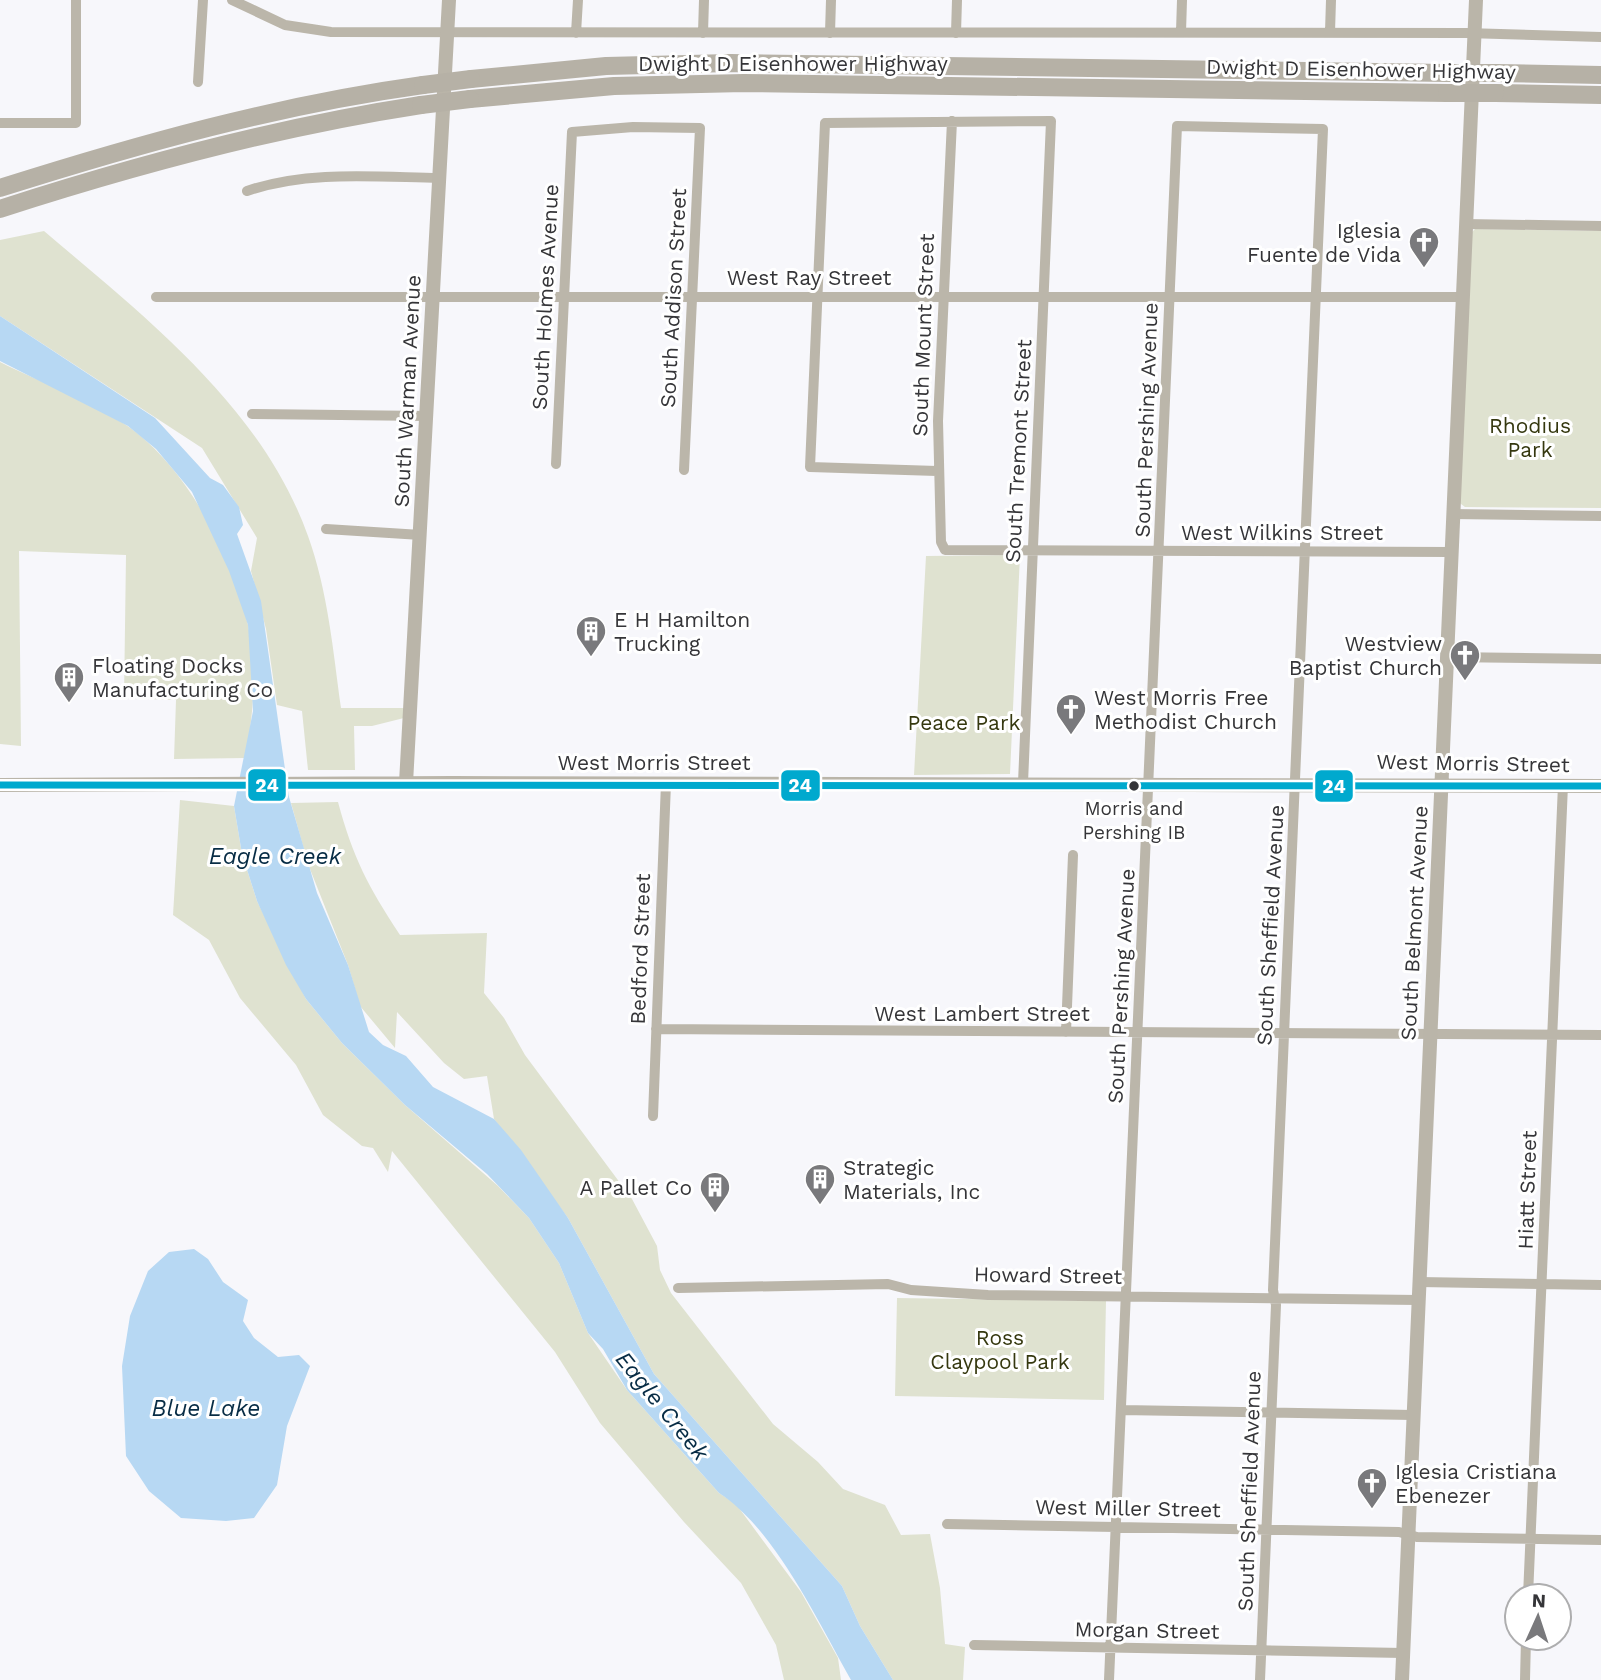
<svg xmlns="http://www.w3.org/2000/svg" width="1601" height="1680" viewBox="0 0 1601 1680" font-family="'Work Sans',sans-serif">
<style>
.green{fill:#dfe2d0}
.water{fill:#b7d8f3}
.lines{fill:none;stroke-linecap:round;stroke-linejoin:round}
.street{stroke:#bbb6aa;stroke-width:10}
.secondary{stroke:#bab5a9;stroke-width:14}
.highway{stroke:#b6b1a6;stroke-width:18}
.highway-bridge{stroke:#b6b1a6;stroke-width:18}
.bus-1-casing{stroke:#fff;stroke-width:12}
.bus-1{stroke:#00a9ce;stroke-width:7}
.bus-dot{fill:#353538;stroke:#fff;stroke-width:2.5}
.labels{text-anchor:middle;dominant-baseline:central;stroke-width:6;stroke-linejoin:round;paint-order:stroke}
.bus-label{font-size:19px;fill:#353538;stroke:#fff}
.street-label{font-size:21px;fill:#353538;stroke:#fff}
.poi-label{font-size:21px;fill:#353538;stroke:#fff;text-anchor:start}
.park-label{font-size:21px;fill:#35380f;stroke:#fff}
.water-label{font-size:23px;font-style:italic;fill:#072c45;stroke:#fff}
.line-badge{stroke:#fff;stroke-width:2.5}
.badge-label{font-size:19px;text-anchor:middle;font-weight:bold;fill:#fff}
</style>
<rect width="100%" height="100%" fill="#f7f7fb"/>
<path class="green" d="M1475,229L1601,231V508L1465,507L1457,501L1469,235Z
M44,231C145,317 262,407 308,536C328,592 333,650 341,708H404V718L372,726H354L355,770H308L302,711L277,705L266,629L251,571L257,538L202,448L0,316V240Z
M0,362C42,383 90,400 129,427C187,468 233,556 248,625C257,668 254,715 245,758L174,759L176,700L124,698L126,555L19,551L21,746L0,744Z
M1020,555L1010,774L914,775L926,556Z
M180,800L234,806L242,854L257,901L306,999L342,1043L405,1105L498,1186L529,1218L559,1263L588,1333L627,1390L719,1493L736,1504L801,1592L838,1658L841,1680H784L776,1645L741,1583L684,1522L600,1423L555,1352L392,1151L388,1172L373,1148L362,1146L323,1115L296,1065L240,998L209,940L173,915Z
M338,802C353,858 368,886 400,935L487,933L484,993L504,1018L525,1055L632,1199L657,1246L660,1270L671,1293L773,1424L818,1462L843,1489L885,1505L901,1535L930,1534L940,1588L945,1644L965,1647L963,1680H893L860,1626L842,1586L654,1374L568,1218L494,1119L487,1076L464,1079L444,1063L397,1012L395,1048L360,1006L348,965L308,864L291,803Z
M897,1298L1106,1301L1104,1400L895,1396Z"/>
<path class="water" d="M0,316L155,418L210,478L223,485L239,507L243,525L237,534L261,601L289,797L317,893L348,965L369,1032L383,1045L406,1056L433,1087L494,1119L521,1150L568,1218L654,1374L842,1586L860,1626L893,1680H851C818,1622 775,1529 719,1493L627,1390L603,1349L588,1333L559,1263L529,1218L487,1174L405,1105L342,1043L306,999L286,965L257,901L242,854L234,806L253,711L248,625L229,571L192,492L156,449L128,426L0,361Z
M194,1249L208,1259L223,1282L248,1300L243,1321L254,1338L278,1357L299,1355L310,1366L287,1426L277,1485L254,1518L226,1521L181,1518L149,1491L126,1456L122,1366L130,1316L148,1271L169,1252Z"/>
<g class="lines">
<path class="street" d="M232,0L285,25L331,32L1466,33L1601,37
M1181,32L1182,0
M1330,32L1331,0
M576,33L578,0
M703,33L704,0
M830,33L831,0
M956,33L957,0
M198,82L203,0
M952,121L938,421L941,542L945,550L1451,552
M0,123H76V0
M247,191C307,170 377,177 439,178
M1465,224L1601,226
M156,297H1462
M252,414L427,416
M556,464L572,132L633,127L700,128L684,470
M937,471L810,467L825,123L1051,121L1023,783
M1452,514L1601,516
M326,529L421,535
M1446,657L1601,659
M656,1029L1601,1035
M1066,1032L1073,855
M653,1116L666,783
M1419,1282L1601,1285
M678,1288L888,1284L911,1290L988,1295L1418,1300
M1121,1410L1413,1415
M947,1524L1399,1532L1417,1537L1601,1540
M1528,1596L1563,785
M974,1645L1403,1653
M1109,1680L1177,126L1323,129L1273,1290L1276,1305L1260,1680
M1525,1680L1526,1638"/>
<path class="secondary" d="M406,783L449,0
M0,785L453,783L1601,786
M1402,1680L1476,0"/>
<path class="highway" d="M1496,73L1601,75
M471,79L606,66L730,63L1448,73
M1495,93L1601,95
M470,99L614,86L744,83L1447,93
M0,188C139,144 278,105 423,85
M0,209C139,164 277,127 421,105"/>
<path class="highway-bridge" d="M1448,73H1496
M423,85L471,79
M1447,93H1495
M421,105L470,99"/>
<g class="bus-1-casing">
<path id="bus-1" d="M0,785L1601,786"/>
</g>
<use href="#bus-1" class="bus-1"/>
</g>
<defs>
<g id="church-pin" transform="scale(1.575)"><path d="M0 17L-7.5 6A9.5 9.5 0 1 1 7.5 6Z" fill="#79797c" stroke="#fff"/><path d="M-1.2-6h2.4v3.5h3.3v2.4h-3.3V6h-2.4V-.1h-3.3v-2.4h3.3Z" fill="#fff"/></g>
<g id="building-pin" transform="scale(1.575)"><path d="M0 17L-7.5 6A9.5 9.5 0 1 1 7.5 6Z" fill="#79797c" stroke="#fff"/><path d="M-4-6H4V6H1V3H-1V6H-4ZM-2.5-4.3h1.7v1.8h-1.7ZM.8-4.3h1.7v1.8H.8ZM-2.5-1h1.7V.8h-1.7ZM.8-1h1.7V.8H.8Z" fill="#fff"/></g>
</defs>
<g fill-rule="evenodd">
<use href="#church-pin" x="1424" y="242"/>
<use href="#building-pin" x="591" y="631"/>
<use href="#church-pin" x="1465" y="655"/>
<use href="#building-pin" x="69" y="677"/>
<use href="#church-pin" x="1071" y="709"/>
<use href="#building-pin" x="820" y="1179"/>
<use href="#building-pin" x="715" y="1187"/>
<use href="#church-pin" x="1372" y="1483"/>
</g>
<circle class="bus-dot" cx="1134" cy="786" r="6"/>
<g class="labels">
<g class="bus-label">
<text x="1134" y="808">Morris and<tspan x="1134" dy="24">Pershing IB</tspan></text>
</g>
<g class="street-label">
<text x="793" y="63">Dwight D Eisenhower Highway</text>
<text transform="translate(1361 69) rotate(1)">Dwight D Eisenhower Highway</text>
<text x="809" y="277">West Ray Street</text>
<text transform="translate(545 297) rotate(-87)">South Holmes Avenue</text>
<text transform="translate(673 298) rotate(-87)">South Addison Street</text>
<text transform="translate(923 335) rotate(-88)">South Mount Street</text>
<text transform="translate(407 391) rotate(-87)">South Warman Avenue</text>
<text transform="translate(1146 420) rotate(-88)">South Pershing Avenue</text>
<text transform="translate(1018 451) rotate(-87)">South Tremont Street</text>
<text x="1282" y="532">West Wilkins Street</text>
<text x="654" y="762">West Morris Street</text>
<text transform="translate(1473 763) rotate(1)">West Morris Street</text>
<text transform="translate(1414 923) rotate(-87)">South Belmont Avenue</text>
<text transform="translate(1270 925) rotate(-87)">South Sheffield Avenue</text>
<text transform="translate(640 949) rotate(-88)">Bedford Street</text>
<text transform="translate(1121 986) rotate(-87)">South Pershing Avenue</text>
<text x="982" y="1013">West Lambert Street</text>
<text transform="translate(1527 1190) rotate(-88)">Hiatt Street</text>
<text transform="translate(1048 1275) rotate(1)">Howard Street</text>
<text transform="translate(1249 1491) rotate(-88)">South Sheffield Avenue</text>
<text transform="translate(1128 1508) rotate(1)">West Miller Street</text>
<text transform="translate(1147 1630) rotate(1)">Morgan Street</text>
</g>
<g class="poi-label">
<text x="1401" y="230" text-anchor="end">Iglesia<tspan x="1401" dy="24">Fuente de Vida</tspan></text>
<text x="614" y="619">E H Hamilton<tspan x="614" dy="24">Trucking</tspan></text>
<text x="1442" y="643" text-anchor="end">Westview<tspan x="1442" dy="24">Baptist Church</tspan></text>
<text x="92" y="665">Floating Docks<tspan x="92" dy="24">Manufacturing Co</tspan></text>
<text x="1094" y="697">West Morris Free<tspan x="1094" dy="24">Methodist Church</tspan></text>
<text x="843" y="1167">Strategic<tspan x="843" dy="24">Materials, Inc</tspan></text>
<text x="692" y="1187" text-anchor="end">A Pallet Co</text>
<text x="1395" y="1471">Iglesia Cristiana<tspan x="1395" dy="24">Ebenezer</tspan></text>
</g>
<g class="park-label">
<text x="1530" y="425">Rhodius<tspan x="1530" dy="24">Park</tspan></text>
<text x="964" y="722">Peace Park</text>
<text x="1000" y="1337">Ross<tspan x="1000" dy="24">Claypool Park</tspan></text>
</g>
<g class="water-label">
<text x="275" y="856">Eagle Creek</text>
<text transform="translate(662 1406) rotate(51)">Eagle Creek</text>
<text x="206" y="1408">Blue Lake</text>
</g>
</g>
<g class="line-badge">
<rect x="247" y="768" width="40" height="34" rx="7" fill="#00a9ce"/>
<rect x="780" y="769" width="41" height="33" rx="7" fill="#00a9ce"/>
<rect x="1314" y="769" width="40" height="34" rx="7" fill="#00a9ce"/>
</g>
<g class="badge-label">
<text x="267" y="792">24</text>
<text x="800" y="792">24</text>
<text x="1334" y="793">24</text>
</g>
<g transform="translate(1538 1617) rotate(3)"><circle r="33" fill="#ffffff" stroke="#aeaeaf" stroke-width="2"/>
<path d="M0-5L12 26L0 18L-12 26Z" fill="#79797c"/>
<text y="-10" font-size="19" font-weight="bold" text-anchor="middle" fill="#353538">N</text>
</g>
</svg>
